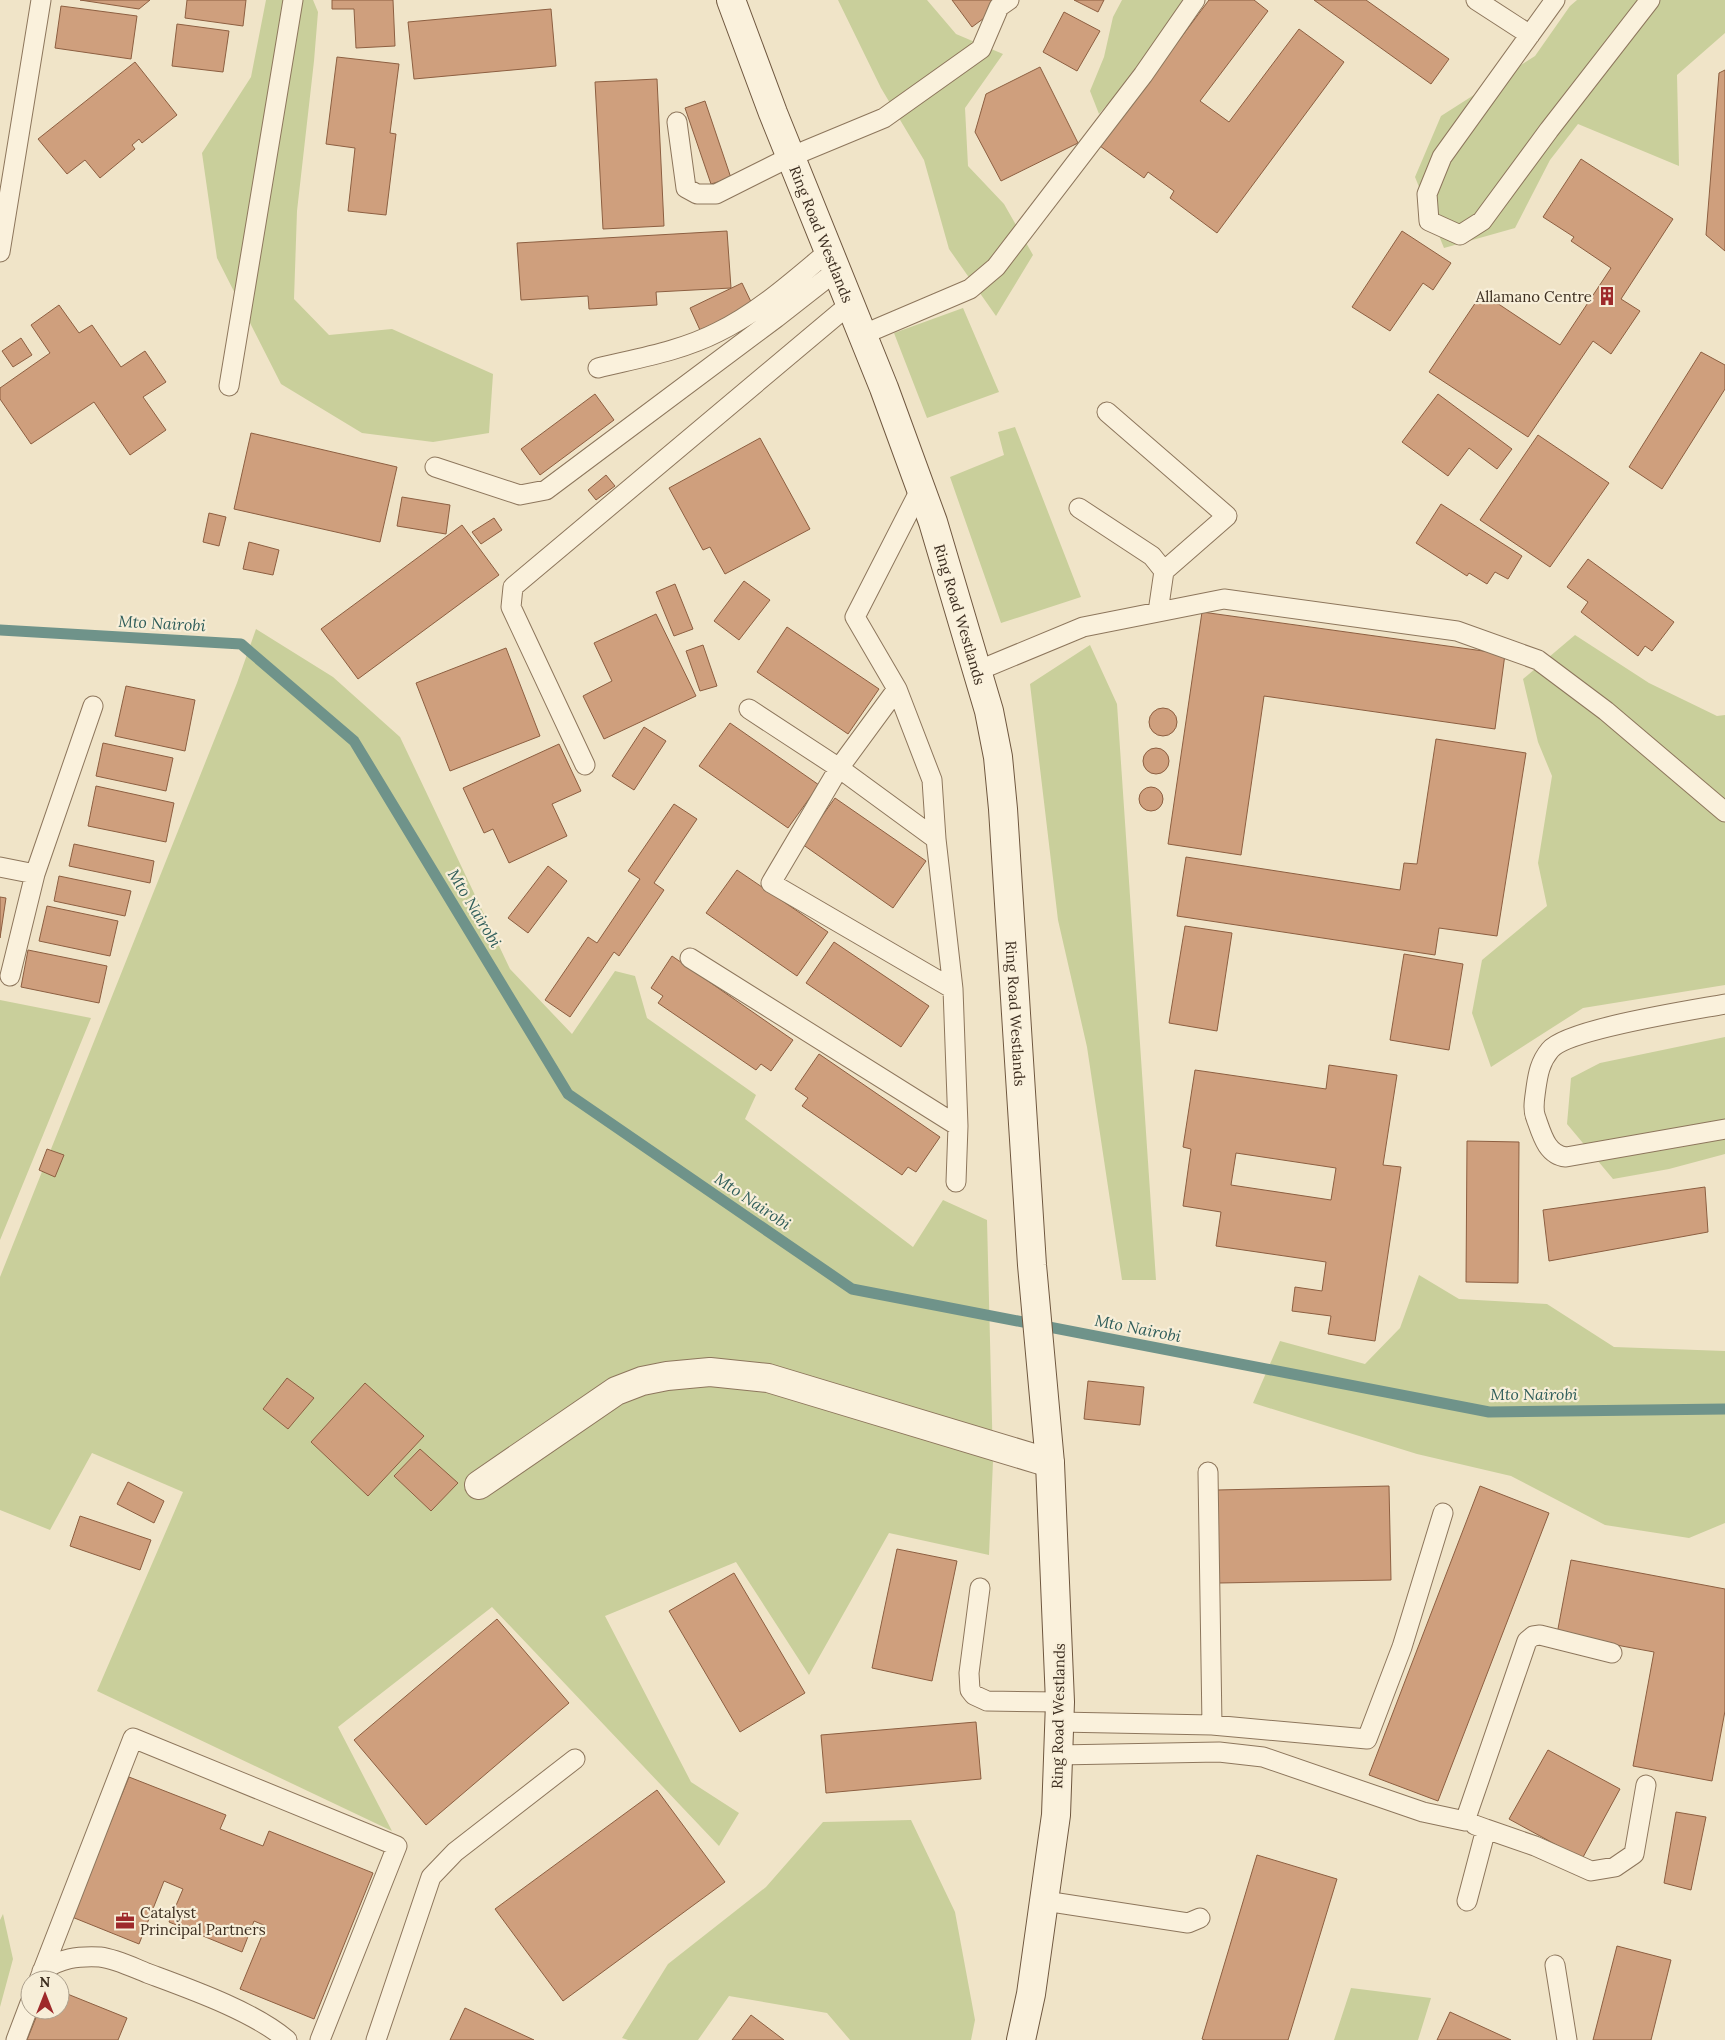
<svg xmlns="http://www.w3.org/2000/svg" width="1725" height="2040" viewBox="0 0 1725 2040" font-family="Lora,serif">
<style>
.green{fill:#c9cf9b}
.lines{fill:none;stroke-linecap:round;stroke-linejoin:round}
.stream{stroke:#6f938a;stroke-width:11}
.building{fill:#cf9f7d;stroke:#8d5f41;fill-rule:evenodd}
.lane-casing{stroke:#8d765c;stroke-width:21}
.street-casing{stroke:#8d765c;stroke-width:30}
.secondary-casing{stroke:#6f573f;stroke-width:30}
.lane{stroke:#faf1dc;stroke-width:19}
.street{stroke:#faf1dc;stroke-width:28}
.secondary{stroke:#faf1dc;stroke-width:28}
.labels{text-anchor:middle;dominant-baseline:central;stroke-width:4.5;stroke-linejoin:round;paint-order:stroke}
.street-label{font-size:15px;fill:#3d2e20;stroke:#f7eed8}
.poi-label{font-size:15px;fill:#3d2e20;stroke:#f7eed8;text-anchor:end}
.water-label{font-size:16px;font-style:italic;fill:#2f5d5a;stroke:#f7eed8}
</style>
<rect width="100%" height="100%" fill="#f0e4c8"/>
<path class="green" d="M266,0H313L318,12L314,61L297,211L294,299L329,335L392,329L493,374L489,433L433,442L362,433L281,384L217,258L202,153L251,77Z
M838,0H927L956,34L1003,54L965,108L968,166L1004,204L1033,255L996,316L949,249L924,160L881,88Z
M1122,0H1197L1099,114L1090,91L1104,57L1113,17Z
M1577,0H1725V33L1677,75L1679,166L1578,124L1550,160L1515,228L1444,248L1415,177L1441,116L1535,56L1570,6Z
M963,308L999,392L927,418L894,333Z
M1015,427L1081,597L1001,623L950,477L1004,455L998,432Z
M256,629L333,677L400,737L510,969L572,1034L615,971L635,976L647,1018L756,1095L745,1119L913,1247L943,1200L987,1220L993,1461L989,1555L889,1533L809,1675L736,1562L605,1616L691,1782L739,1813L719,1846L492,1607L338,1727L392,1831L97,1691L183,1492L92,1453L50,1530L0,1510V1277L237,683Z
M1575,635L1649,683L1717,716L1725,715V985L1583,1008L1491,1067L1472,1013L1482,960L1547,906L1538,863L1552,776L1538,742L1523,679Z
M1090,645L1117,704L1156,1280H1122L1087,1047L1058,920L1030,684Z
M0,1000L91,1018L0,1240Z
M1725,1037V1154L1669,1169L1613,1179L1567,1124L1571,1078L1600,1063Z
M1419,1275L1459,1299L1547,1304L1614,1347L1725,1351V1523L1689,1538L1605,1525L1511,1476L1417,1454L1253,1403L1280,1341L1365,1364L1400,1328Z
M911,1820L955,1912L975,2020L971,2040H850L827,2013L729,1996L698,2040H628L622,2038L668,1964L766,1887L823,1822Z
M3,1914L13,1959L0,2007V1920Z
M1351,1988L1431,1998L1418,2040H1334Z"/>
<g class="lines">
<path class="stream" d="M0,630L241,644L354,741L568,1094L852,1289L1489,1412L1725,1409"/>
</g>
<path class="building" d="M80,0H150L139,9Z
M187,0H246L243,26L185,18Z
M332,0H393L395,46L356,48L354,9H332Z
M952,0H993L999,7L972,27Z
M1074,0H1104L1098,12Z
M1209,0H1254L1268,11L1200,101L1229,122L1299,29L1344,62L1217,233L1170,198L1174,191L1148,172L1144,178L1100,146Z
M1314,0H1366L1449,59L1431,84Z
M61,6L137,16L131,59L55,48Z
M551,9L556,66L414,79L408,22Z
M1064,12L1100,31L1077,71L1043,52Z
M177,24L229,31L223,72L172,66Z
M337,57L399,64L390,133L396,134L386,215L348,211L355,148L326,144Z
M135,62L177,115L142,143L139,139L132,145L135,149L100,178L85,160L67,174L38,139Z
M1040,67L1078,143L1001,181L975,132L986,94Z
M1725,70V251L1706,235L1719,73Z
M657,79L664,226L603,229L595,82Z
M705,101L731,178L711,184L685,108Z
M1581,159L1673,219L1621,299L1640,311L1611,354L1593,341L1528,437L1429,372L1482,293L1560,345L1611,268L1571,241L1574,237L1543,217Z
M727,231L731,288L656,292L657,305L589,309L588,296L521,300L517,243Z
M1402,231L1451,263L1433,290L1423,283L1390,331L1352,307Z
M742,283L753,306L700,330L690,308Z
M59,305L79,333L92,325L121,367L145,351L166,382L143,397L166,430L130,455L94,402L31,444L0,399V388L50,353L31,325Z
M21,338L32,355L13,367L2,351Z
M1701,352L1725,365V389L1662,489L1629,467Z
M595,394L614,420L540,475L521,449Z
M1438,394L1512,449L1497,469L1469,448L1448,476L1402,442Z
M251,433L397,467L380,542L234,509Z
M1538,435L1609,483L1550,567L1480,520Z
M760,438L810,529L725,574L710,547L703,550L669,488Z
M606,475L615,486L596,500L588,490Z
M402,497L450,505L446,534L397,526Z
M1441,504L1522,556L1508,579L1495,572L1487,584L1469,573L1467,576L1416,543Z
M209,513L226,517L219,546L203,542Z
M494,518L502,530L481,544L472,532Z
M462,525L499,575L358,679L321,629Z
M249,542L279,550L273,575L243,569Z
M1588,559L1674,622L1652,651L1645,646L1638,656L1581,612L1588,602L1567,587Z
M744,581L770,600L739,640L714,621Z
M675,584L693,629L674,636L656,592Z
M1202,612L1505,654L1495,729L1264,696L1241,855L1168,844Z
M656,614L696,696L604,739L583,696L612,681L594,643Z
M787,627L879,689L848,734L757,672Z
M703,645L717,686L700,691L686,651Z
M506,648L540,736L450,771L416,683Z
M126,686L195,700L185,751L115,736Z
M1149 722a14 14 0 1 1 28 0a14 14 0 1 1-28 0Z
M730,723L819,785L788,828L699,766Z
M644,727L666,741L634,790L612,776Z
M1436,739L1526,753L1497,936L1439,928L1435,955L1177,916L1186,857L1400,890L1404,863L1417,864Z
M103,743L173,758L166,791L96,776Z
M559,744L581,791L552,804L567,836L509,863L493,829L484,833L463,788Z
M1143 761a13 13 0 1 1 26 0a13 13 0 1 1-26 0Z
M96,786L174,803L166,842L88,826Z
M1139 799a12 12 0 1 1 24 0a12 12 0 1 1-24 0Z
M835,798L926,861L893,908L802,844Z
M674,804L697,819L654,883L664,890L619,956L614,952L570,1017L545,1000L588,937L597,943L640,879L628,871Z
M74,844L154,861L150,883L69,866Z
M548,866L567,881L528,933L508,918Z
M737,870L828,932L797,976L706,913Z
M59,876L131,891L125,916L54,901Z
M0,897L6,898L0,938Z
M47,906L118,921L110,956L39,941Z
M1185,926L1232,933L1217,1031L1169,1023Z
M834,942L929,1006L901,1047L806,983Z
M28,950L107,966L99,1003L21,987Z
M1404,954L1463,964L1449,1050L1390,1040Z
M672,956L793,1040L771,1071L761,1064L756,1070L658,1003L663,996L651,988Z
M819,1054L940,1137L916,1172L908,1167L902,1175L802,1106L808,1098L795,1089Z
M1329,1065L1397,1075L1383,1165L1401,1167L1375,1341L1328,1334L1331,1316L1292,1311L1295,1287L1322,1291L1326,1262L1216,1246L1221,1212L1183,1206L1191,1149L1183,1147L1195,1070L1326,1089ZM1236,1153L1336,1168L1331,1200L1231,1185Z
M1467,1141L1519,1142L1518,1283L1466,1282Z
M47,1149L64,1155L55,1177L39,1170Z
M1705,1187L1708,1232L1549,1261L1543,1210Z
M287,1378L314,1398L288,1429L263,1409Z
M1088,1381L1144,1387L1140,1425L1084,1419Z
M365,1383L424,1436L368,1496L311,1442Z
M420,1449L458,1483L431,1511L394,1476Z
M128,1482L164,1501L154,1523L117,1504Z
M1389,1486L1391,1580L1219,1583L1217,1490Z
M1480,1486L1549,1513L1438,1801L1369,1775Z
M80,1516L151,1540L140,1570L70,1546Z
M897,1549L957,1561L932,1681L872,1668Z
M1571,1560L1725,1589V1711L1712,1781L1633,1766L1654,1652L1557,1634Z
M734,1573L805,1693L740,1732L669,1611Z
M497,1619L569,1703L426,1825L354,1740Z
M976,1722L981,1779L826,1793L821,1735Z
M1548,1750L1620,1789L1582,1859L1509,1819Z
M129,1777L226,1815L220,1829L263,1846L269,1831L373,1873L314,2019L240,1989L266,1926L254,1921L242,1952L169,1922L183,1889L164,1881L139,1944L72,1917Z
M657,1790L725,1882L563,2001L495,1909Z
M1676,1812L1706,1817L1691,1890L1664,1883Z
M1257,1855L1337,1879L1288,2040H1205L1202,2039Z
M1617,1946L1671,1960L1651,2040H1593Z
M60,1991L127,2018L118,2040H27L39,2010H60Z
M465,2008L534,2040H450Z
M1450,2012L1511,2040H1437Z
M751,2015L784,2040H732Z"/>
<g class="lines">
<g class="lane-casing">
<path id="lane" d="M1476,0L1530,35
M1555,0L1442,157L1427,194L1429,221L1460,235L1482,221L1549,130L1650,0
M677,122L686,188L697,194H716L790,157L884,118L981,49L999,7L1009,0
M0,252L41,0
M862,335L970,289L996,267L1143,75L1195,0
M598,368C639,358 681,351 718,332C759,312 794,280 829,251
M229,386L293,0
M1107,412L1227,516L1164,571
M435,467L520,495L546,490L776,318L836,271
M921,488L855,617L897,689L839,768L771,883L953,989
M1079,508L1152,556L1164,571L1158,612
M977,671L1083,627L1224,599L1457,631L1538,660L1606,711L1725,812
M897,689L932,780L936,839L953,989L958,1126L956,1182
M749,709L839,768L936,839
M585,765L511,607L513,587L850,304
M0,867L35,874
M690,958L958,1126
M10,976L35,874L93,706
M1725,1004C1693,1010 1567,1029 1550,1050C1540,1062 1538,1074 1536,1088C1535,1097 1532,1109 1536,1118C1542,1135 1547,1155 1566,1157L1725,1129
M1208,1472L1212,1725
M980,1588L969,1673L970,1690L974,1695L987,1701L1060,1702
M1059,1722L1212,1725L1367,1739L1402,1647L1443,1513
M1058,1755L1219,1752L1263,1757L1423,1812L1465,1821L1527,1641L1533,1636L1540,1635L1612,1653
M1486,1829L1535,1846L1591,1871L1615,1867L1634,1854L1646,1785
M1045,1901L1188,1923L1200,1918
M1467,1901L1486,1829L1475,1825
M1555,1965L1567,2040
M42,1971C61,1958 77,1956 100,1957C116,1959 132,1967 147,1973C190,1989 253,2011 287,2040
M39,1980L133,1738L397,1846L320,2040
M16,2040L30,2003
M376,2040L431,1877L455,1852L575,1759"/>
</g>
<g class="street-casing">
<path id="street" d="M479,1485L616,1391L642,1381L667,1376L710,1372L768,1378L1050,1463"/>
</g>
<g class="secondary-casing">
<g id="secondary">
<path id="s1" d="M731,0L773,113L884,388L933,522L989,711L998,757L1003,809L1032,1265L1050,1463L1060,1702L1056,1815L1031,1994L1021,2040"/>
</g>
</g>
<use href="#lane" class="lane"/>
<use href="#street" class="street"/>
<use href="#secondary" class="secondary"/>
</g>
<defs>
<g id="building-bare" transform="scale(1.5)"><path d="M-4-6H4V6H1V3H-1V6H-4ZM-2.5-4.3h1.7v1.8h-1.7ZM.8-4.3h1.7v1.8H.8ZM-2.5-1h1.7V.8h-1.7ZM.8-1h1.7V.8H.8Z" fill="#9e2a2b" stroke="#f7eed8" stroke-width="2.5" paint-order="stroke"/></g>
<g id="office-bare" transform="scale(1.5)"><path d="M-6-3h4V-5.5h4V-3h4V5H-6ZM-1-4.5V-3h2v-1.5ZM-6 0V1H6V0Z" fill="#9e2a2b" stroke="#f7eed8" stroke-width="2.5" paint-order="stroke"/></g>
</defs>
<g fill-rule="evenodd">
<use href="#building-bare" x="1607" y="296"/>
<use href="#office-bare" x="125" y="1921"/>
</g>
<g class="labels">
<g class="street-label">
<text stroke="none"><textPath href="#s1" startOffset="251">Ring Road Westlands</textPath></text>
<text stroke="none"><textPath href="#s1" startOffset="656">Ring Road Westlands</textPath></text>
<text stroke="none"><textPath href="#s1" startOffset="1061">Ring Road Westlands</textPath></text>
<text transform="translate(1058 1716) rotate(-89)">Ring Road Westlands</text>
</g>
<g class="poi-label">
<text x="1592" y="296">Allamano Centre</text>
<text x="140" y="1912" text-anchor="start">Catalyst<tspan x="140" dy="17">Principal Partners</tspan></text>
</g>
<g class="water-label">
<text transform="translate(162 623) rotate(3)">Mto Nairobi</text>
<text transform="translate(475 908) rotate(59)">Mto Nairobi</text>
<text transform="translate(753 1201) rotate(34)">Mto Nairobi</text>
<text transform="translate(1138 1328) rotate(11)">Mto Nairobi</text>
<text x="1534" y="1394">Mto Nairobi</text>
</g>
</g>
<g transform="translate(45 1995)"><circle r="24" fill="#f7eed8" stroke="#ada18e"/>
<path d="M0-4L9 19L0 12L-9 19Z" fill="#9e2a2b"/>
<text y="-8" font-size="14" font-weight="bold" text-anchor="middle" fill="#3d2e20">N</text>
</g>
</svg>
